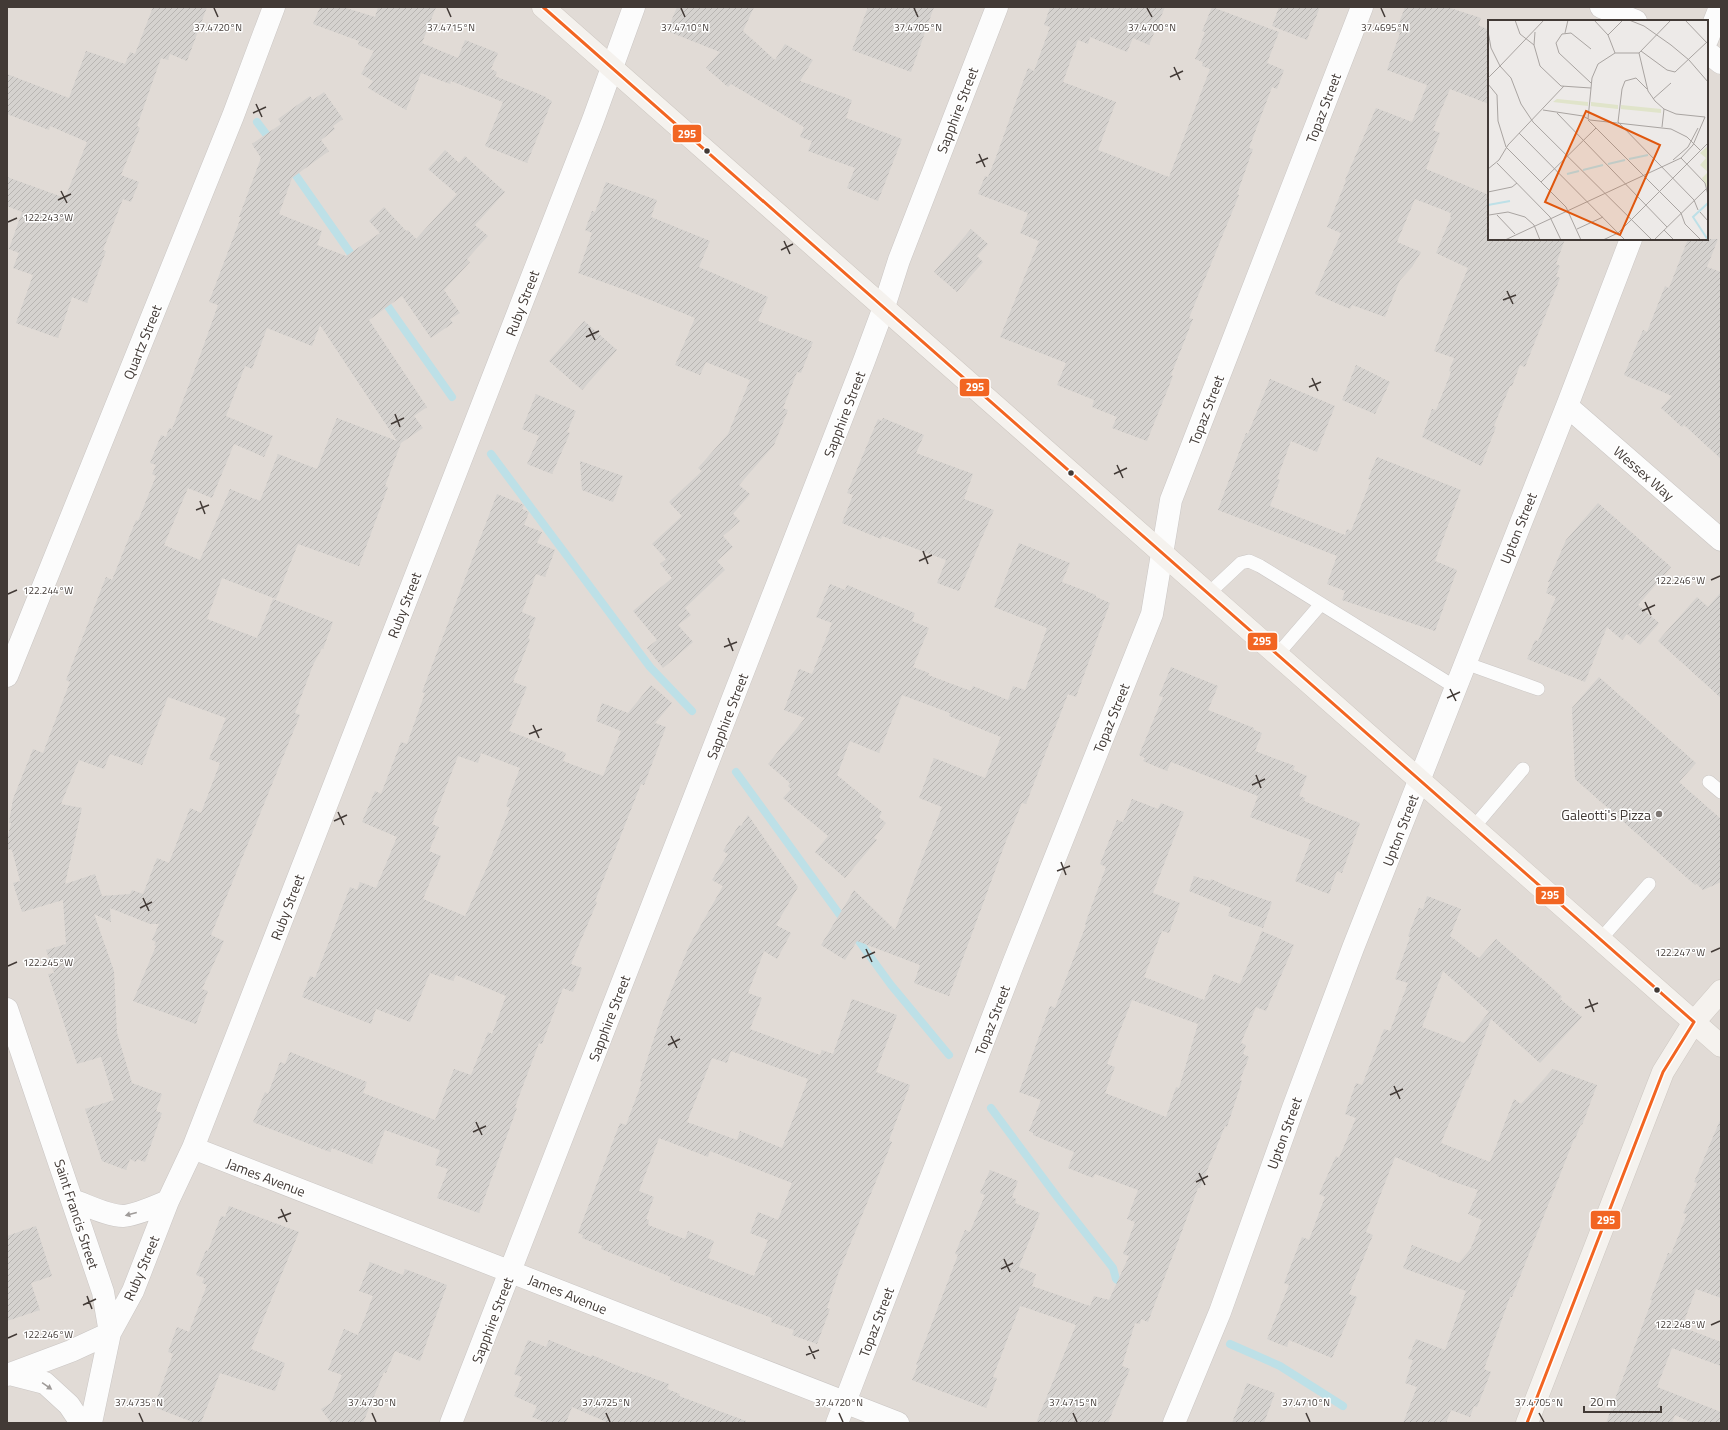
<svg xmlns="http://www.w3.org/2000/svg" width="1728" height="1430" viewBox="0 0 1728 1430" font-family="'Titillium Web',sans-serif">
<style>
.residential{fill:#e1dbd6;fill-rule:evenodd}
.lines{fill:none;stroke-linecap:round;stroke-linejoin:round}
.stream{stroke:#bde0e7;stroke-width:8}
.building{fill:url(#building-hatch);fill-rule:evenodd}
.service-casing{stroke:#cac6c4;stroke-width:14}
.minor-casing{stroke:#cac6c4;stroke-width:23}
.secondary-casing{stroke:#cdc7c1;stroke-width:23}
.service{stroke:#fcfcfc;stroke-width:13}
.minor{stroke:#fcfcfc;stroke-width:22}
.secondary{stroke:#f5f2ee;stroke-width:22}
.bus-1-casing{stroke:#fff;stroke-width:6}
.bus-1{stroke:#f26522;stroke-width:3}
.oneway{fill:#9f9b99}
.ticks{fill:none;stroke:#423a36;stroke-width:1.5}
.bus-dot{fill:#423a36;stroke:#fff;stroke-width:1.5}
.poi-dot{fill:#7e7874;stroke:#fff;stroke-width:1.5}
.labels{text-anchor:middle;dominant-baseline:central;stroke-width:3;stroke-linejoin:round;paint-order:stroke}
.street-label{font-size:14px;fill:#423a36;stroke:#fff}
.poi-label{font-size:14px;fill:#423a36;stroke:#fff;text-anchor:end}
.inset-river{fill:none;stroke:#bde0e7;stroke-width:2}
.inset-road{fill:none;stroke:#a9a4a1;stroke-width:1}
.view{fill:#e0570e;fill-opacity:0.15;stroke:#e0570e;stroke-width:2}
.inset-edge{fill:none;stroke:#423a36;stroke-width:2}
.ticks-label{font-size:10px;text-anchor:middle;fill:#423a36;stroke:#fff;stroke-width:3;stroke-linejoin:round;paint-order:stroke}
.line-badge{stroke:#fff;stroke-width:1.5}
.badge-label{font-size:11px;text-anchor:middle;font-weight:bold;fill:#fff}
</style>
<defs>
<pattern id="building-hatch" width="6" height="6" patternUnits="userSpaceOnUse"><rect width="6" height="6" fill="#d5d2cf"/><path d="M-1 1l2-2M0 6l6-6M5 7l2-2" fill="none" stroke="#b8b5b2"/></pattern>
</defs>
<rect width="100%" height="100%" fill="#edeae8"/>
<path class="residential" d="M7,7H1721V1423H7ZM1489,21H1707V239H1489Z"/>
<g class="lines">
<path class="stream" d="M257,122L272,142
M290,167L356,261
M382,298L452,397
M491,454L650,667L692,711
M736,772L845,922
M853,933L891,985L949,1055
M991,1108L1058,1198L1113,1268L1116,1279L1126,1285
M1230,1344L1280,1366L1343,1406"/>
</g>
<path class="building" d="M153,7H207L187,61L170,54L168,60L161,58L137,126L140,128L121,175L139,182L131,202L123,199L103,250L106,251L87,303L72,297L58,338L16,323L33,275L13,268L19,253L9,249L22,212L7,206V177L65,198L87,142L50,126L49,130L7,114V74L69,98L86,51L125,64L130,52L135,54Z
M320,7H343L375,17L378,7H436L422,43L458,58L465,40L498,53L491,69L497,72L495,76L546,97V98L552,101L527,163L485,146L503,102L451,81L450,84L421,73L406,110L368,88L373,81L361,74L374,51L358,45L359,41L313,24Z
M677,7H754L743,31L775,60L785,44L813,60L800,81L852,100L846,118L902,139L878,201L847,188L855,168L808,151L812,141L800,137L804,127L731,84L728,87L706,68L720,52L667,31Z
M868,7H934L911,72L852,50Z
M1050,7H1165L1149,45L1133,38L1127,52L1090,37L1088,44L1078,40L1063,82L1116,102L1098,150L1169,177L1210,69L1202,66L1203,62L1195,59L1205,32L1202,31L1212,7L1279,32L1267,63L1284,70L1277,89L1272,87L1249,148L1253,149L1237,194L1239,195L1189,318L1193,319L1171,375L1173,376L1147,441L1112,428L1117,417L1092,407L1094,400L1057,385L1066,363L1000,337L1039,241L1020,233L1028,213L978,194L985,176L988,177L996,157L1028,68L1034,71L1050,27L1044,25Z
M1279,7H1320L1307,40L1272,26Z
M1405,7H1447L1481,18L1478,25L1489,30V104L1450,89L1433,130L1440,133L1426,169L1489,195V239H1565L1556,264L1560,266L1556,276L1560,278L1525,367L1520,365L1512,386H1510L1494,426L1496,427L1481,466L1422,437L1432,409L1436,410L1451,372L1449,371L1454,358L1434,351L1468,268L1436,253L1451,217H1450L1451,213L1415,199L1397,242L1421,252L1412,267L1400,280L1385,317L1352,305L1350,309L1315,294L1341,233L1327,227L1346,181L1345,180L1376,108L1412,122L1427,85L1387,70L1400,33L1396,31Z
M324,92L343,119L333,126L335,129L321,140L329,151L292,178L279,214L322,231L317,245L346,256L380,233L369,221L384,207L406,231L408,230L416,239L457,194L428,169L445,150L459,163L465,156L505,192L475,225L488,236L467,259L470,262L444,290L460,313L450,319L453,323L431,338L402,296L369,320L427,407L414,416L423,428L401,443L385,486L388,487L359,566L298,544L276,599L222,578L207,619L257,638L273,599L333,622L323,649L322,648L313,665L295,713L300,715L211,935L224,941L202,989L208,991L196,1024L133,1001L156,946L154,945L156,942L152,940L159,924H150L110,908L111,922L94,914L114,971L117,1033L132,1083L162,1094L156,1111L162,1113L145,1162L137,1159L136,1162L130,1159L126,1170L102,1161L85,1109L114,1100L101,1057L77,1064L48,974L54,973L46,950L66,944L63,900L22,912L13,883L20,881L12,850L7,849V840L11,823H9L13,799L33,749L43,753L70,682L66,680L106,577L112,580L136,520L138,521L156,476L152,474L156,465L150,463L161,435L166,437L169,428L172,429L201,353L218,305L209,302L241,217H239L261,158L252,144L281,124L278,119L310,96L313,100ZM320,325L397,441L337,418L317,469L278,454L260,501L230,489L200,560L164,545L188,488L212,498L234,444L264,457L273,436L226,416L245,366L252,369L267,328L312,346ZM168,697L226,718L209,759L220,763L201,813L190,808L169,863L157,858L143,894L132,890L130,894L102,896L95,874L65,884L82,808L61,804L79,760L104,769L110,754L142,765Z
M606,182L657,200L651,217L710,241L699,267L768,297L758,321L813,342L801,373L797,372L783,408L788,410L774,445L739,485L750,494L733,514L740,521L723,536L733,547L717,561L725,570L685,608L691,615L678,625L693,642L663,668L647,648L657,640L633,611L672,578L660,564L666,559L652,544L682,516L669,502L702,471L698,468L728,434L750,380L706,362L700,375L675,365L695,318L628,291L578,273L592,233L585,230L592,211L595,212Z
M971,229L988,244L977,256L983,262L957,292L934,272Z
M1688,239H1718L1707,267L1721,272V459L1684,425L1682,427L1661,408L1672,396L1624,375L1643,330L1647,332L1665,286L1669,288Z
M584,321L617,350L582,390L549,361Z
M1356,365L1390,382L1375,414L1342,400Z
M1270,379L1335,406L1317,452L1291,441L1277,479L1280,480L1270,506L1345,535L1347,529L1351,531L1371,480L1368,479L1377,457L1461,490L1435,561L1457,570L1435,631L1342,600L1345,591L1327,584L1337,556L1218,510L1246,433L1248,434Z
M536,394L576,411L567,432L570,433L552,474L527,464L539,436L522,429Z
M883,418L924,435L916,453L973,474L964,499L994,510L959,591L937,583L946,560L882,536L881,539L842,523L853,495L847,493L878,419L882,421Z
M580,461L623,476L613,502L582,490Z
M497,494L524,505L522,509L529,512L524,525L542,532L537,543L555,550L545,577L536,574L522,612L536,618L528,638L530,639L513,682L527,687L509,731L566,753L563,761L603,776L621,731L596,721L602,703L628,713L651,685L672,703L655,723L666,727L644,785L641,784L595,901L597,902L571,964L582,968L573,992L563,988L542,1044L539,1043L515,1107L517,1108L479,1213L437,1198L448,1169L435,1165L440,1150L385,1130L372,1164L332,1148L330,1152L253,1122L265,1092L268,1094L280,1062L285,1064L290,1052L367,1082L363,1093L435,1120L454,1069L471,1075L488,1032L492,1034L506,996L456,975L453,981L430,973L410,1022L376,1009L371,1024L302,997L310,976L315,978L350,887L357,890L360,882L376,888L397,837L362,822L375,791L381,794L401,742L407,744L425,693L422,692ZM481,753L520,768L506,806L510,808L487,867L465,916L423,899L441,856L429,851L439,827L432,824L458,756L478,763Z
M1598,503L1671,567L1638,605L1659,623L1640,645L1627,634L1622,640L1607,627L1585,682L1527,659L1535,640L1538,641L1556,597L1546,593L1550,582H1548L1566,540Z
M1019,543L1070,563L1062,582L1096,595V597L1110,603L1076,697L1068,694L1026,804L1022,803L1006,841L949,996L914,983L920,965L857,941L845,960L821,945L854,890L895,930L942,807L919,798L934,758L985,778L1001,737L949,716L950,713L902,695L879,753L850,741L837,775L882,812L879,817L886,823L874,838L877,840L845,878L815,852L828,836L783,798L791,789L788,786L790,783L768,764L805,718L784,710L799,669L812,674L832,623L816,617L830,584L845,590L847,585L915,613L912,621L929,628L913,667L929,673L928,675L971,691L973,686L1008,700L1013,686L1025,690L1047,628L994,607Z
M1721,592V698L1658,641L1697,597L1708,607Z
M1171,667L1218,686L1208,710L1254,728V730L1262,733L1255,751L1295,766L1293,770L1307,776L1299,796L1305,798L1304,801L1360,823L1342,873L1337,871L1329,894L1295,881L1311,840L1250,817L1258,796L1171,762L1167,771L1143,761L1145,758L1139,755L1163,697L1159,696Z
M1599,677L1696,763L1679,782L1721,819V882L1703,890L1696,883L1695,885L1575,779L1572,708Z
M1132,799L1158,809L1161,803L1184,812L1153,893L1180,903L1169,933L1162,931L1144,977L1204,1000L1214,974L1240,984L1262,931L1294,945L1266,1011L1256,1007L1241,1043L1246,1045L1243,1054L1249,1057L1240,1080L1242,1081L1227,1127L1225,1126L1200,1188H1198L1148,1322L1141,1319L1140,1324L1135,1323L1122,1366L1130,1369L1108,1423H1036L1076,1325L1024,1307L1020,1306L993,1377L997,1378L986,1408L912,1380L918,1365H916L958,1255L955,1254L965,1230L970,1232L985,1195L980,1193L990,1170L1018,1181L1012,1197L1016,1199L1015,1203L1040,1213L1019,1267L1036,1274L1032,1286L1090,1306L1094,1296L1109,1300L1129,1256L1123,1254L1135,1222L1127,1219L1138,1190L1095,1174L1093,1178L1068,1168L1074,1152L1033,1135V1133L1029,1131L1041,1100L1019,1092L1050,1006L1055,1008L1086,925L1085,924L1106,867L1100,864L1117,820L1123,822ZM1132,1000L1198,1024L1179,1088L1176,1087L1166,1117L1105,1093L1115,1067L1107,1064Z
M748,815L798,887L776,925L791,933L777,959L764,951L748,993L762,998L750,1029L820,1055L822,1050L833,1054L852,999L897,1015L876,1072L910,1085L889,1140L892,1142L838,1274L827,1308L830,1309L817,1344L792,1335L794,1330L771,1322L772,1318L670,1280L671,1277L601,1249L602,1246L582,1238L583,1235L578,1233L620,1123L626,1125L642,1082L640,1081L663,1011L689,946L723,886L712,880L728,854L723,851L739,825L741,826ZM731,1051L808,1079L782,1148L740,1131L737,1140L687,1122L712,1058L727,1063ZM659,1138L708,1157L710,1151L792,1183L778,1220L758,1212L750,1233L768,1240L754,1276L708,1258L714,1241L688,1231L685,1239L648,1225L649,1220L646,1219L654,1197L639,1191Z
M1194,876L1210,881L1211,879L1231,888L1272,902L1263,928L1228,916L1231,908L1189,891Z
M1427,896L1461,909L1450,936L1479,958L1496,939L1548,984L1562,997L1560,999L1582,1017L1540,1063L1491,1019L1468,1080L1467,1079L1441,1143L1490,1162L1514,1099L1521,1104L1553,1069L1597,1085L1582,1125L1581,1124L1575,1139H1574L1512,1297H1510L1484,1369L1491,1372L1477,1407L1474,1406L1470,1417L1451,1410L1446,1423H1403L1417,1387L1405,1383L1413,1360L1408,1359L1416,1339L1445,1350L1466,1291L1403,1268L1412,1245L1459,1263L1471,1248L1482,1220L1468,1214L1478,1190L1437,1176L1438,1175L1395,1157L1366,1232L1373,1235L1349,1294L1357,1297L1332,1358L1289,1340L1287,1347L1267,1339L1289,1285L1284,1283L1302,1237L1309,1240L1325,1197L1319,1194L1336,1156L1339,1158L1356,1118L1345,1114L1356,1083L1362,1085L1384,1029L1390,1031L1408,983L1395,979L1410,937L1408,936L1419,908L1423,909ZM1443,971L1489,1012L1464,1043L1422,1027Z
M1721,1118V1298L1696,1289L1682,1327L1721,1342V1366L1672,1348L1657,1387L1721,1412V1423H1693L1675,1415L1672,1423H1606L1652,1300H1650L1664,1264L1668,1253L1671,1254L1687,1214L1683,1213L1697,1183L1694,1182Z
M229,1206L299,1232L251,1349L285,1363L275,1391L220,1373L201,1423H195L154,1407L173,1354L168,1352L177,1327L189,1332L207,1285L202,1283L204,1278L196,1275L206,1250L208,1251L221,1216L225,1217Z
M36,1226L52,1276L31,1283L40,1310L7,1321V1236Z
M370,1262L403,1275L405,1269L447,1285L420,1361L395,1351L386,1373L384,1372L363,1423H331L321,1409L331,1403L342,1375L328,1370L344,1329L358,1335L373,1296L359,1291Z
M528,1340L546,1347L549,1340L591,1357L592,1355L635,1373L636,1372L669,1384L667,1389L680,1394L679,1396L746,1421L745,1423H609L572,1407L566,1423H547L532,1417L537,1406L514,1396L522,1377L514,1374Z
M1247,1383L1275,1393L1264,1423H1232Z"/>
<g class="lines">
<g class="service-casing">
<path id="service" d="M1208,594L1241,563L1249,561L1260,566L1455,687
M1277,655L1321,604
M1465,663L1538,689
M1709,782L1721,792
M1473,828L1523,769
M1600,940L1649,884"/>
</g>
<g class="minor-casing">
<path id="minor" d="M1601,7L1636,21
M1707,40L1720,7
M1707,52L1721,63
M1567,406L1721,540
M7,676L233,116L274,7
M7,1009L103,1292L110,1333L91,1423
M193,1148L898,1423
M72,1200C87,1205 108,1216 123,1216C137,1215 156,1206 168,1201
M110,1333L133,1291L168,1201L193,1148L593,120L634,7
M10,1374L45,1383L69,1405L81,1423
M7,1375L71,1351L110,1333
M451,1423L864,361L884,307L899,260L997,7
M837,1423L1013,964L1152,614L1171,500L1362,7
M1174,1423L1220,1312L1293,1108L1353,948L1567,406L1631,239"/>
</g>
<g class="secondary-casing">
<path id="secondary" d="M543,7L1721,1046
M1527,1423L1663,1072L1694,1022L1721,991"/>
</g>
<use href="#service" class="service"/>
<use href="#minor" class="minor"/>
<use href="#secondary" class="secondary"/>
<g class="bus-1-casing">
<path id="bus-1" d="M543,7L1694,1022
M1527,1423L1663,1072L1694,1022"/>
</g>
<use href="#bus-1" class="bus-1"/>
</g>
<defs><path id="oneway-solid" d="M-6-.8H1V-3.2L6.5 0L1 3.2V.8H-6Z"/></defs>
<g class="oneway">
<use href="#oneway-solid" transform="translate(131 1214) rotate(165)"/>
<use href="#oneway-solid" transform="translate(47 1386) rotate(35)"/>
</g>
<path class="ticks" d="M214,8L218,17M447,8L451,17M681,8L685,17M914,8L918,17M1147,8L1152,17M1381,8L1385,17M1174,67L1180,80M1170,77L1183,71M256,104L262,117M253,113L266,107M979,154L985,167M976,163L988,158M61,191L67,203M58,200L71,194M8,222L17,218M784,241L790,254M781,250L793,244M1507,291L1513,304M1503,300L1516,295M589,328L595,340M586,337L599,331M1312,378L1318,391M1309,387L1321,382M395,414L400,427M391,424L404,418M1117,465L1123,478M1114,474L1127,468M200,501L205,514M196,510L209,505M923,551L928,564M919,561L932,555M1711,580L1720,576M8,594L17,590M1645,602L1651,615M1642,611L1655,605M728,638L733,651M724,647L737,642M1450,689L1456,701M1447,698L1460,692M533,725L539,738M529,734L542,729M1256,775L1261,788M1252,785L1265,779M338,812L344,825M334,821L347,815M1061,862L1066,875M1057,871L1070,866M143,898L149,911M140,908L152,902M866,949L872,962M1711,952L1720,948M862,958L875,952M8,966L17,962M1589,999L1594,1012M1585,1008L1598,1003M671,1036L677,1048M668,1045L680,1039M1394,1086L1400,1099M1390,1095L1403,1089M476,1122L482,1135M473,1132L486,1126M1199,1173L1205,1185M1196,1182L1208,1176M281,1209L287,1222M278,1218L291,1213M1004,1259L1010,1272M1001,1269L1013,1263M87,1296L92,1309M83,1305L96,1299M1711,1325L1720,1321M8,1338L17,1334M809,1346L815,1359M806,1355L819,1350M139,1413L143,1422M372,1413L376,1422M606,1413L610,1422M839,1413L843,1422M1073,1413L1077,1422M1306,1413L1310,1422M1539,1413L1544,1422"/>
<g class="bus-dot">
<circle cx="707" cy="151" r="3.5"/>
<circle cx="1071" cy="473" r="3.5"/>
<circle cx="1657" cy="990" r="3.5"/>
</g>
<circle class="poi-dot" cx="1659" cy="814" r="4"/>
<g class="labels">
<g class="street-label">
<text transform="translate(1323 108) rotate(-69)">Topaz Street</text>
<text transform="translate(957 110) rotate(-69)">Sapphire Street</text>
<text transform="translate(522 303) rotate(-69)">Ruby Street</text>
<text transform="translate(142 342) rotate(-68)">Quartz Street</text>
<text transform="translate(1206 410) rotate(-69)">Topaz Street</text>
<text transform="translate(844 414) rotate(-69)">Sapphire Street</text>
<text transform="translate(1644 473) rotate(41)">Wessex Way</text>
<text transform="translate(1518 528) rotate(-68)">Upton Street</text>
<text transform="translate(404 605) rotate(-69)">Ruby Street</text>
<text transform="translate(727 716) rotate(-69)">Sapphire Street</text>
<text transform="translate(1111 718) rotate(-68)">Topaz Street</text>
<text transform="translate(1400 830) rotate(-69)">Upton Street</text>
<text transform="translate(287 907) rotate(-69)">Ruby Street</text>
<text transform="translate(609 1018) rotate(-69)">Sapphire Street</text>
<text transform="translate(992 1020) rotate(-69)">Topaz Street</text>
<text transform="translate(1284 1133) rotate(-70)">Upton Street</text>
<text transform="translate(266 1177) rotate(21)">James Avenue</text>
<text transform="translate(77 1214) rotate(72)">Saint Francis Street</text>
<text transform="translate(141 1268) rotate(-67)">Ruby Street</text>
<text transform="translate(568 1294) rotate(22)">James Avenue</text>
<text transform="translate(492 1320) rotate(-69)">Sapphire Street</text>
<text transform="translate(876 1322) rotate(-69)">Topaz Street</text>
</g>
<g class="poi-label">
<text x="1651" y="814">Galeotti's Pizza</text>
</g>
</g>
<g transform="translate(1488 20)">
<rect width="220" height="220" fill="#edeae8"/>
<path d="M69,79L100,82V86L65,82ZM103,82L130,85V89L103,86ZM133,85L173,89V93L133,89Z" fill="#e0e4ca"/>
<path d="M220,126V170L214,158L220,152L212,145L218,138L212,133Z" fill="#e0e4ca"/>
<path class="inset-river" d="M141,139L160,135M120,144L137,140M95,150L115,145M79,154L91,151M0,185L22,181M220,220L205,197L220,183"/>
<path class="inset-road" d="M27,0L32,14L46,25L52,46L73,66L103,68M56,0L12,46L23,58L33,84L45,102L164,220M106,0L120,15L127,33M141,0L156,6L183,25L201,40L220,62M197,0L220,24M0,11L3,28L12,46L0,58M77,13L80,0M120,15L135,0M46,25L47,12M153,31L179,50L187,52L220,21M151,33L160,71L167,81L176,89L188,94L217,97M103,63L71,33L68,23L74,14L83,13L103,29M0,64L9,75L10,101L18,127L78,187L93,220M159,69L148,58L137,61L134,69L130,102L206,180L210,190M165,79L183,63M55,90L95,96L102,100L183,109L199,117L213,131M69,93L179,207M100,99L104,58L110,44L127,33H151L183,0M100,100L193,193L197,204L213,220M174,107L176,89M31,113L137,220M193,138L217,163L220,175M185,140L200,127L210,108M9,143L62,197L73,220M0,149L11,140L20,125L76,66M53,162L108,108M0,172L24,167L29,163M212,192L220,201M1,195L20,192L37,197L46,205L52,220M9,195L27,214M89,209L115,197M176,210L186,220M17,220L193,138L205,125L217,97M115,220L130,213L220,123M166,220L218,169"/>
<path class="view" d="M98,91L172,125L132,215L57,182Z"/>
<rect width="220" height="220" class="inset-edge"/>
</g>
<g class="ticks-label">
<text x="218" y="31">37.4720°N</text>
<text x="1152" y="31">37.4700°N</text>
<text x="1385" y="31">37.4695°N</text>
<text x="451" y="31">37.4715°N</text>
<text x="685" y="31">37.4710°N</text>
<text x="918" y="31">37.4705°N</text>
<text x="48" y="221">122.243°W</text>
<text x="1680" y="584">122.246°W</text>
<text x="48" y="594">122.244°W</text>
<text x="1680" y="956">122.247°W</text>
<text x="48" y="966">122.245°W</text>
<text x="1680" y="1328">122.248°W</text>
<text x="48" y="1338">122.246°W</text>
<text x="139" y="1406">37.4735°N</text>
<text x="372" y="1406">37.4730°N</text>
<text x="606" y="1406">37.4725°N</text>
<text x="839" y="1406">37.4720°N</text>
<text x="1073" y="1406">37.4715°N</text>
<text x="1306" y="1406">37.4710°N</text>
<text x="1539" y="1406">37.4705°N</text>
</g>
<g class="line-badge">
<rect x="672" y="124" width="30" height="19" rx="4" fill="#f26522"/>
<rect x="959" y="378" width="31" height="19" rx="4" fill="#f26522"/>
<rect x="1247" y="632" width="31" height="19" rx="4" fill="#f26522"/>
<rect x="1535" y="886" width="30" height="19" rx="4" fill="#f26522"/>
<rect x="1590" y="1210" width="31" height="20" rx="4" fill="#f26522"/>
</g>
<g class="badge-label">
<text x="687" y="138">295</text>
<text x="975" y="391">295</text>
<text x="1262" y="645">295</text>
<text x="1550" y="899">295</text>
<text x="1606" y="1224">295</text>
</g>
<rect width="1728" height="1430" fill="none" stroke="#423a36" stroke-width="16"/>
<path d="M1584 1406v6h77v-6" fill="none" stroke="#423a36" stroke-width="2"/>
<text x="1590" y="1406" font-size="12" fill="#423a36" stroke="#ffffff" stroke-width="3" paint-order="stroke">20 m</text>
</svg>
